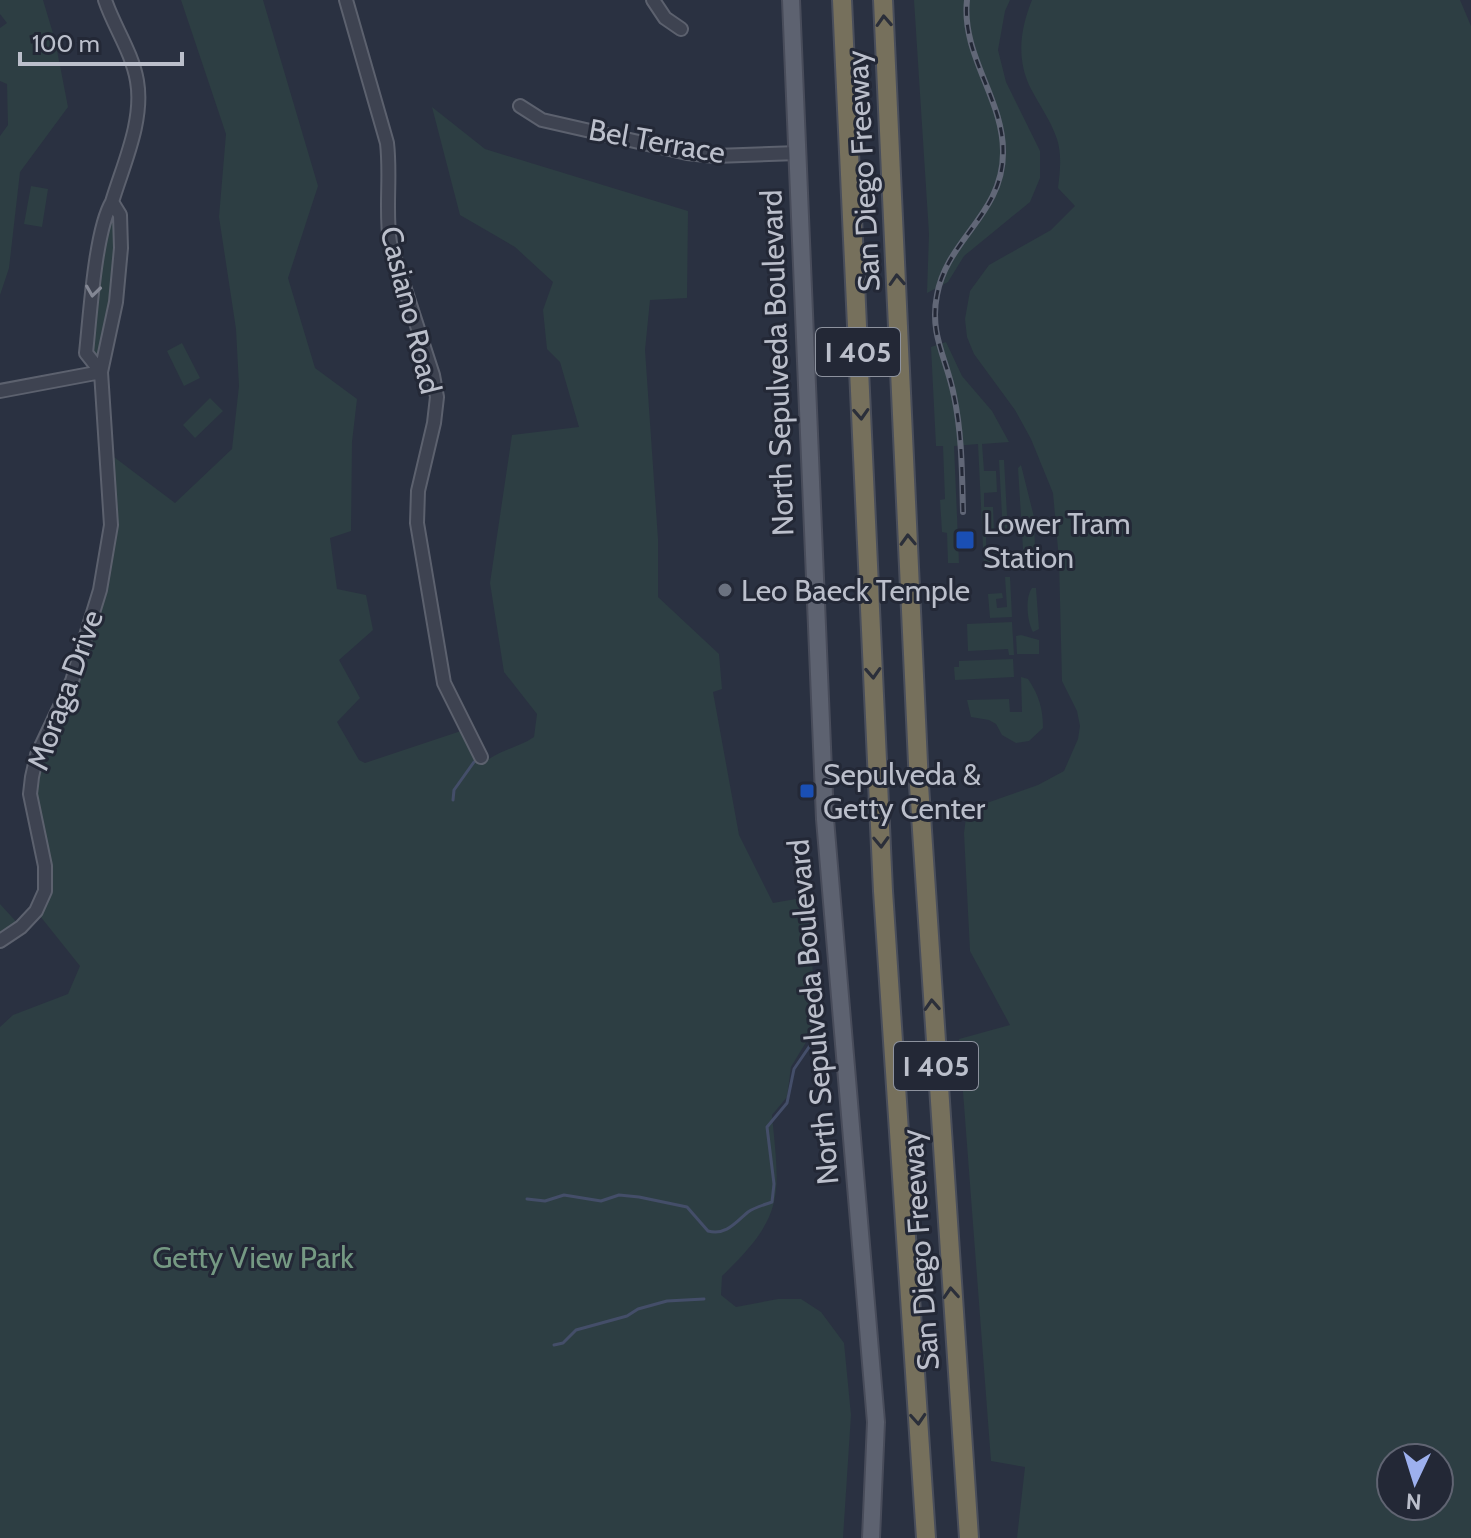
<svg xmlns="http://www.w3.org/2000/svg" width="1471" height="1538" viewBox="0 0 1471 1538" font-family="Cabin,sans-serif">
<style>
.green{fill:#2d3e43;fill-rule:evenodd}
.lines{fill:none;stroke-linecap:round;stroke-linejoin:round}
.stream{stroke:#444e69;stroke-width:3}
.minor-casing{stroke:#5c616e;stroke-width:16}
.major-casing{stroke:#484c5a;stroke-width:20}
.highway-casing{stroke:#494e5b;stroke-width:22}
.minor{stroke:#3e4351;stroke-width:12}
.major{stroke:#5d6270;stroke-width:16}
.highway{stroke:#76705c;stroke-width:18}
.rail-casing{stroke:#616777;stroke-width:6}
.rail{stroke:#232836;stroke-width:3;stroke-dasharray:9;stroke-linecap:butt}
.oneway{stroke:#2b2f3a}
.oneway2{stroke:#838794}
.transit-dot{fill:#1a4fb4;stroke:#232836;stroke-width:3}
.worship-dot{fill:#6b7280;stroke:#232836;stroke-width:3}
.labels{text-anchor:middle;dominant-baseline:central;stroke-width:6;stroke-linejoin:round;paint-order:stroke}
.shield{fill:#232836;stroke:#8d929e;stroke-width:2}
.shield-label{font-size:28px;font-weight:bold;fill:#bbbfcb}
.street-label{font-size:30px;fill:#bbbfcb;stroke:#232836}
.poi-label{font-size:30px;fill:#bbbfcb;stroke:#232836;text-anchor:start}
.park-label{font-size:30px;fill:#759983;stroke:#232836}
</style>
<rect width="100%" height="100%" fill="#2a3141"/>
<path class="green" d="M0,0H43L55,40L68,107L20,172L9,268L0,295V136L8,125L7,84L0,81V28L7,23L0,14Z
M181,0H263L318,186L288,278L315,368L357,399L352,442L351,531L330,538L337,589L366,595L373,630L339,660L360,698L337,722L359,760L365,763L467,729L483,758L487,756L489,759C504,749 519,747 534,737L537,714L504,672L490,583L512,435L579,427L560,362L547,349L543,310L553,282L515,247L460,215L432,107L485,149L688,211L687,298L650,300L645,350L658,539V597L719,654L722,689L713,692L739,835L773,903L807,897L817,1024L791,1067L787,1097L772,1115C780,1198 785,1215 722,1276L721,1295L736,1307L778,1299H801L821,1312L844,1343L851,1415L843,1538H0V1027L13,1015L68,994L80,966L36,911L45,891L32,777L72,681L111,525L106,451L175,503L232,449L239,386L236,329L219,217L226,134Z
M914,0H1010L1005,11L998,50L1006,82L1040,151V178L1030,202L964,256L948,282L927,293L929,234Z
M1032,0H1460L1471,26V1538H1017L1025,1467L991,1461L959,1039L1010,1025L970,951L964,833L967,810L1038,785L1064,771L1078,739L1080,726L1077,711L1062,681L1059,560L1053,493L1031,439L1015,410L974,354L967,337L965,319L970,291L989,265L1051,230L1075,206L1058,188C1060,172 1062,155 1057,139C1051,121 1040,106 1031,89C1016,59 1020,30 1032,0ZM1439,1458V1506H1391V1458Z
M31,186L48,189L42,227L24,224Z
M112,202L121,248L101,372L86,353Z
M946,342L962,376L992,411L1009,442L982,444L984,471H996L997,492L984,493V507H993L994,532L986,533V547H999L1000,567L984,568L978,444L954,446L959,563H948L947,533L942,532L940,500L945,499L943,446H936L931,347Z
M182,343L200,378L184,386L167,351Z
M210,398L223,411L195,438L183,425Z
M999,460H1004L1008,534H1003Z
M1021,465L1034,517L1035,550L1033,553L1023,549L1018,468Z
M1005,577H1010L1012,617L990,618L988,594L1002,593L1003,598L996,599L997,608L1007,607Z
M1032,588H1036L1039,629L1033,632C1027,622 1025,597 1032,588Z
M1012,622L1014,655H1009L1008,649L968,651L967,624Z
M1021,635L1039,640V654H1017L1016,636Z
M1013,659L1014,677L955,680L954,667H959V661Z
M1021,677L1028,679C1039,695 1043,709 1043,728L1029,741L1016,743L1002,735L996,724L989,720L971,717L967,700L1009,699L1010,712H1022Z
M0,904L21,927L0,941Z"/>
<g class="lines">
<path class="stream" d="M453,800L454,790L474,762
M527,1199L545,1201L564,1195L601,1201L619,1195L639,1197L687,1207L708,1231C726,1236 736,1222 748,1212C755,1207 764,1205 772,1202L774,1184L767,1127L787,1103L794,1069L822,1028
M554,1345L563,1343L576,1330L627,1316L638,1309L667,1301L704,1299"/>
<g class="minor-casing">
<path id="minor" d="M346,0L387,143C391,177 385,210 390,243L433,375L437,397L434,423L418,491L417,523L444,683L481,757
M653,0L665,18L681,29
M520,106L542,120L687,153L715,156L798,153
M101,372L86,353C90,317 95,230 112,202C123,165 144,121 137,81C132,52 114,27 105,0
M0,391L101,372
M0,941L21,927L36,911L45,891V866L30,794L32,777L37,755L72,681L100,590L111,525L101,372L116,302L121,248L120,215L112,202"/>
</g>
<g class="major-casing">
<path id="major" d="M791,0L825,819L876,1422L871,1538"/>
</g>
<g class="highway-casing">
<path id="highway" d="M842,0L883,891L926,1538
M883,0L919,785L969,1538"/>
</g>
<use href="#minor" class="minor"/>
<use href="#major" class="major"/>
<use href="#highway" class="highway"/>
<g class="rail-casing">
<path id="rail" d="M963,512C962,473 962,434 954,396C947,359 929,335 937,295C947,239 1003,214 1003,153C1004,99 961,56 967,0"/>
</g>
<use href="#rail" class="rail"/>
</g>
<defs><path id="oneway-chevron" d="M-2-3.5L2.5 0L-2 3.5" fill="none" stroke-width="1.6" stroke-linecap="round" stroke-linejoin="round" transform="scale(2)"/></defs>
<g class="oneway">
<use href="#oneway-chevron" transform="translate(884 21) rotate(-93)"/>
<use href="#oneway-chevron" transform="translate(897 280) rotate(-93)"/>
<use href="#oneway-chevron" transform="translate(861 414) rotate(87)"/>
<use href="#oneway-chevron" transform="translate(908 540) rotate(-92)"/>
<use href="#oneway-chevron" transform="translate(873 673) rotate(87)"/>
<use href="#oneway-chevron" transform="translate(881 842) rotate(88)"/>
<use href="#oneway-chevron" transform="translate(932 1005) rotate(-93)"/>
<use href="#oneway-chevron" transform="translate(951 1293) rotate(-94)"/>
<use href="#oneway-chevron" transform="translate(918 1419) rotate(86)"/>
</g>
<use class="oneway2" href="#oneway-chevron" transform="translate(93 291) rotate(98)"/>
<g class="transit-dot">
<rect x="955" y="530" width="20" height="20" rx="4"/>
<rect x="799" y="783" width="16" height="16" rx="4"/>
</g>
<circle class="worship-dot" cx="725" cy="590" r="8"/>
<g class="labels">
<g class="shield">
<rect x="816" y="328" width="84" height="48" rx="6"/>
<rect x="894" y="1042" width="84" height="48" rx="6"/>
</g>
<g class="shield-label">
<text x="858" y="352">I 405</text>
<text x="936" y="1066">I 405</text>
</g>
<g class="street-label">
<text transform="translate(657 141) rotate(10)">Bel Terrace</text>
<text transform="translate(863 171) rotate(-93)">San Diego Freeway</text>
<text transform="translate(411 310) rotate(76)">Casiano Road</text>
<text transform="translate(777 363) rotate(-92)">North Sepulveda Boulevard</text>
<text transform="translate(65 690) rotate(-70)">Moraga Drive</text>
<text transform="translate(813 1012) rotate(-95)">North Sepulveda Boulevard</text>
<text transform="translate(920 1250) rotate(-94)">San Diego Freeway</text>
</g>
<g class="poi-label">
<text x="983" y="523">Lower Tram<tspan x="983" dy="34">Station</tspan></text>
<text x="741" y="590">Leo Baeck Temple</text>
<text x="823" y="774">Sepulveda &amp;<tspan x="823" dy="34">Getty Center</tspan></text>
</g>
<g class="park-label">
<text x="253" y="1257">Getty View Park</text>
</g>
</g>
<g transform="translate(1415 1482) rotate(184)"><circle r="38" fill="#232836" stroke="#606472" stroke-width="2"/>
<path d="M0-6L14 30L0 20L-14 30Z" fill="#9db0ee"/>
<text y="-12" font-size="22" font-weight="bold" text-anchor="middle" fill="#bbbfcb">N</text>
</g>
<path d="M20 52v12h162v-12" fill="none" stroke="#bbbfcb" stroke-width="4"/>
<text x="32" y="52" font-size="24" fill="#bbbfcb" stroke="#232836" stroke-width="6" paint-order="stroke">100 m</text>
</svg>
